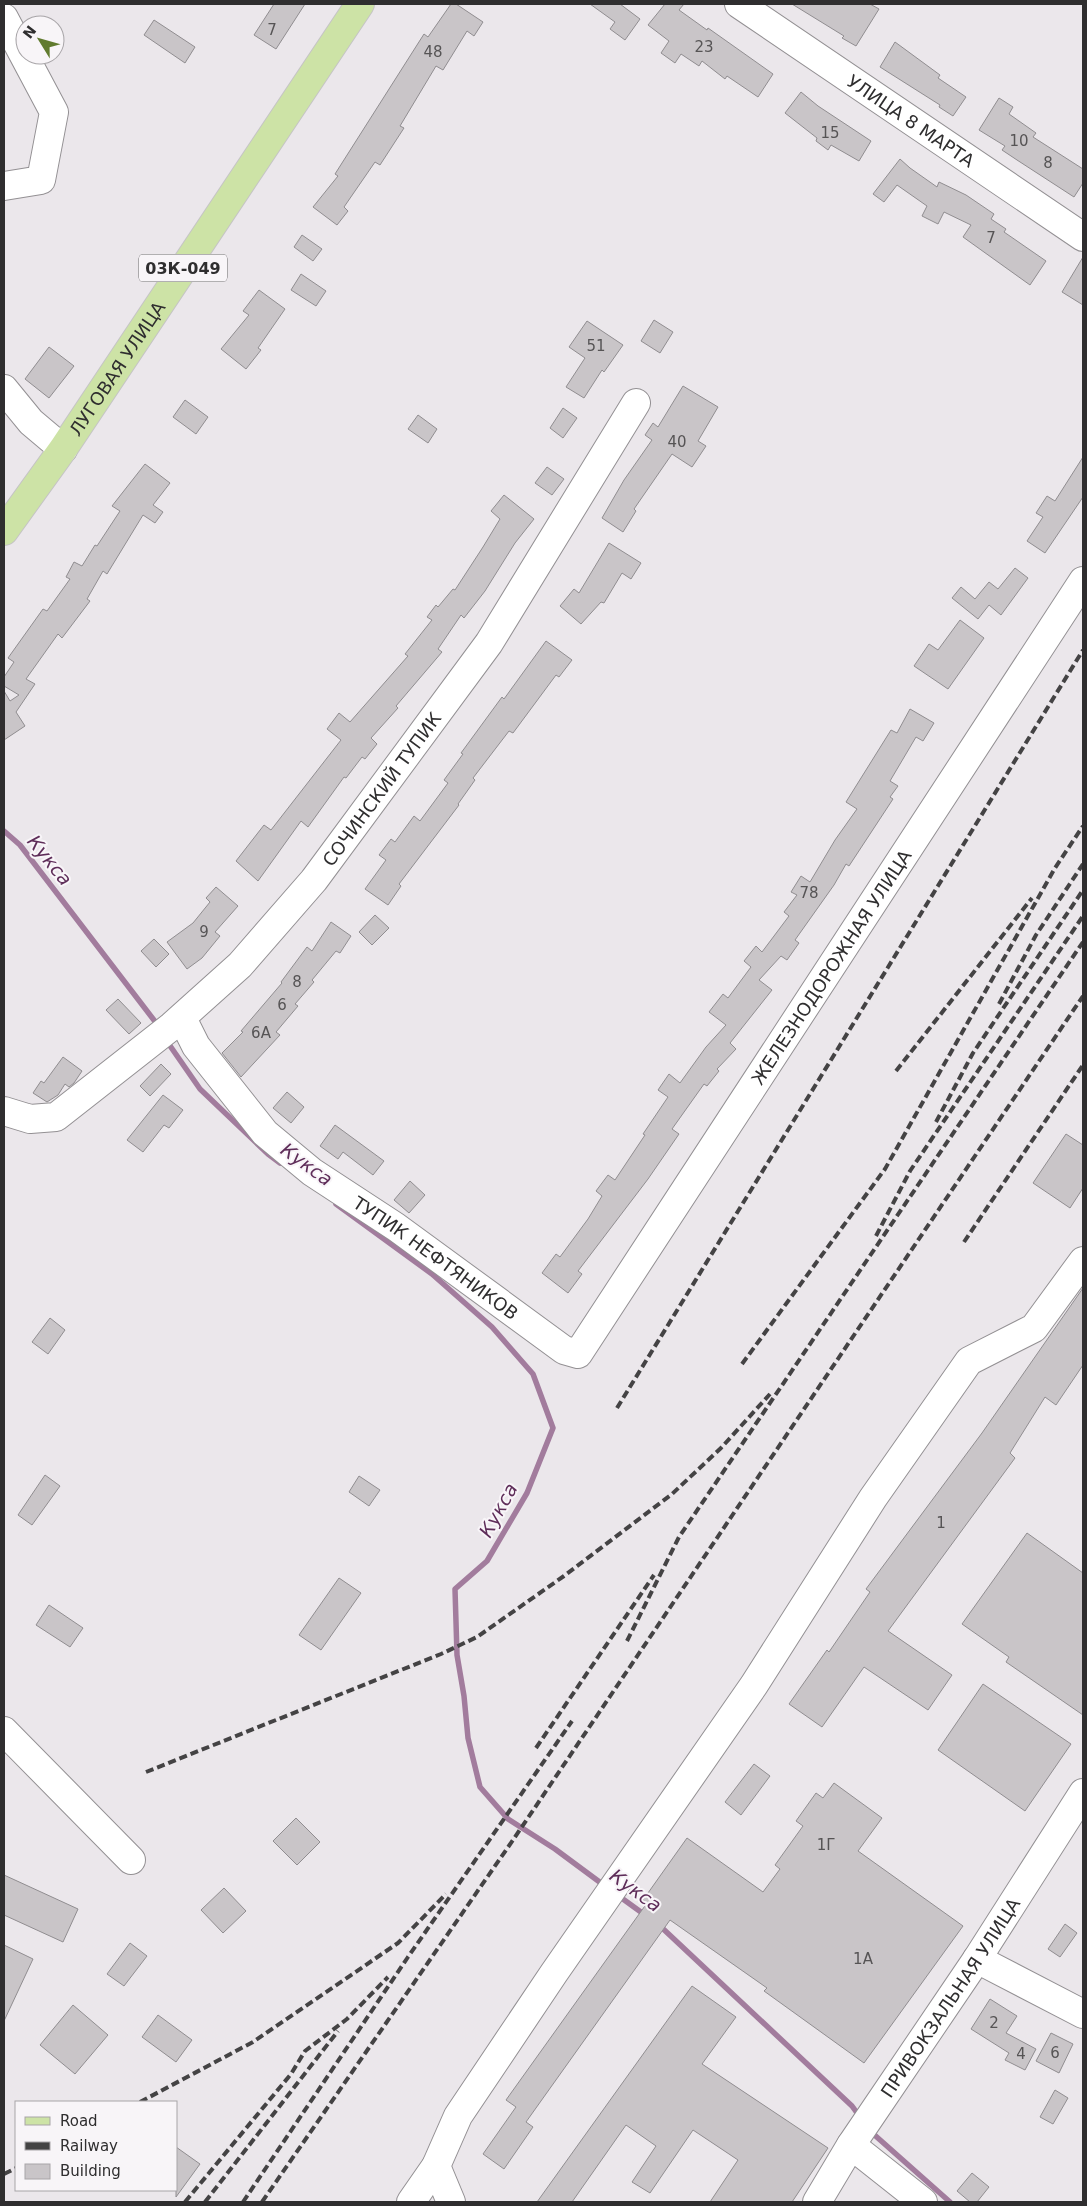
<svg xmlns="http://www.w3.org/2000/svg" width="1087" height="2206" viewBox="0 0 1087 2206" font-family="'DejaVu Sans',sans-serif">
<style>
.lines{fill:none;stroke-linecap:round;stroke-linejoin:round}
.stream{stroke:#a27c9d;stroke-width:5.5}
.building{fill:#c9c5c8;stroke:#908d90}
.minor-casing{stroke:#939093;stroke-width:30}
.major-casing{stroke:#c5c4c5;stroke-width:30}
.minor{stroke:#fff;stroke-width:28}
.major{stroke:#cde3a6;stroke-width:28}
.rail{stroke:#444344;stroke-width:4;stroke-dasharray:8 4;stroke-linecap:butt}
.labels{text-anchor:middle;dominant-baseline:central;stroke-width:4;stroke-linejoin:round;paint-order:stroke}
.number-label{font-size:15px;fill:#565455}
.shield{fill:#f8f5f8;stroke:#6b6a6b;stroke-width:1}
.shield-label{font-size:16px;font-weight:bold;fill:#2f2e2f}
.street-label{font-size:18px;fill:#2f2e2f;stroke:#f8f5f8}
.water-label{font-size:19px;font-style:italic;fill:#5e2d59;stroke:#f8f5f8}
</style>
<rect width="100%" height="100%" fill="#ebe7eb"/>
<g class="lines">
<path class="stream" d="M4,831L20,845L160,1028
M166,1040L200,1089L268,1154L280,1163
M336,1204L432,1274L492,1327L533,1374L553,1428L527,1493L487,1561L455,1589L457,1655L464,1696L468,1738L480,1787L508,1819L555,1849L605,1886
M616,1894L645,1915
M659,1925L852,2106L860,2117
M870,2131L950,2202"/>
</g>
<path class="building" d="M274,4H305L276,49L254,35Z
M451,4H456L483,22L474,36L467,31L443,70L436,66L400,126L404,128L380,165L375,162L344,207L348,211L337,225L313,207L338,176L335,174L424,34L428,37Z
M590,4H620L640,19L625,40L610,29L615,22Z
M665,4H684L679,10L707,30L708,28L773,74L758,97L727,76L725,79L702,61L699,66L681,54L675,63L661,53L669,41L648,25Z
M792,4H870L879,9L856,46L842,38L844,36Z
M154,20L195,47L185,63L144,35Z
M895,42L940,75L938,78L966,97L953,116L939,107L940,105L880,67Z
M801,92L818,106L871,141L859,161L831,145L828,150L816,141L817,138L785,113Z
M999,98L1013,107L1009,114L1036,133L1033,137L1083,169V183L1074,197L1017,160L1002,150L1005,146L979,130Z
M900,159L910,168L937,187L939,182L966,195L994,214L991,219L1006,229L1004,232L1046,261L1030,285L963,237L971,225L944,212L938,224L922,216L927,206L897,185L884,202L873,194Z
M302,235L322,249L313,261L294,247Z
M1083,257V305L1062,292Z
M301,274L326,291L316,306L291,290Z
M259,290L285,309L258,348L261,350L246,369L221,349L249,315L243,311Z
M654,320L673,332L660,353L641,341Z
M587,321L623,345L604,372L602,370L584,398L566,387L585,358L569,347Z
M49,347L74,366L49,398L25,379Z
M683,386L718,407L698,441L706,446L692,467L672,454L634,509L636,511L623,532L602,518L624,480L652,440L645,435L653,423L658,427Z
M185,400L208,417L196,434L173,417Z
M563,408L577,418L563,438L550,428Z
M418,415L437,429L428,443L408,429Z
M1083,457V497L1045,553L1027,541L1043,517L1036,513L1047,496L1055,501Z
M145,464L170,483L153,505L163,512L155,523L143,515L107,574L103,571L87,599L90,601L62,638L58,634L26,679L35,684L16,712L25,726L4,740V691L10,701L19,695L4,686V677L14,662L8,658L43,609L47,611L70,579L66,577L74,562L82,566L95,545L97,546L120,511L112,506Z
M547,467L564,479L552,495L535,483Z
M504,495L534,519L515,543L485,591L464,618L461,615L438,649L442,652L396,706L398,708L371,738L377,744L365,759L362,757L346,778L344,777L308,827L301,821L258,881L236,861L264,825L271,830L341,740L327,729L339,713L350,722L408,656L405,654L432,620L427,617L436,605L438,607L453,589L455,590L483,547L500,519L491,511Z
M609,543L641,563L631,579L622,573L604,603L601,602L581,624L560,606L574,589L579,593Z
M1015,568L1028,578L1001,615L989,605L978,619L952,598L961,587L975,599L989,582L998,589Z
M960,620L984,638L948,689L914,666L929,644L938,650Z
M546,641L572,660L559,677L556,675L513,733L509,731L473,778L475,780L458,804L459,805L399,884L401,886L388,905L365,889L386,860L379,855L391,839L395,842L414,816L420,821L448,783L444,780L463,754L461,753L502,697L504,699Z
M910,709L934,723L923,741L916,737L890,781L898,786L890,797L893,799L849,866L846,864L834,885L795,940L799,943L787,960L781,956L759,980L772,990L730,1043L736,1049L717,1069L719,1071L707,1086L704,1084L672,1129L679,1134L648,1179L578,1271L582,1274L568,1293L542,1273L556,1254L560,1257L588,1219L602,1196L596,1191L608,1175L615,1180L645,1135L643,1134L668,1097L658,1090L669,1074L680,1083L706,1047L726,1025L709,1012L723,994L728,998L751,967L744,961L756,946L762,952L789,916L784,912L797,895L791,892L801,876L810,882L835,840L857,809L846,802L891,730L897,733Z
M216,887L238,906L215,932L220,936L202,958L187,969L167,942L193,923L210,902L206,898Z
M375,915L389,928L372,945L359,932Z
M331,922L351,936L340,953L336,951L312,980L314,982L295,1004L298,1006L276,1032L280,1035L241,1077L222,1053L243,1032L241,1031L282,983L281,982L307,947L312,951Z
M154,939L169,954L156,967L141,951Z
M118,999L141,1023L129,1034L106,1010Z
M63,1057L82,1071L74,1083L69,1087L65,1084L58,1095L47,1102L33,1093L41,1081L44,1083Z
M161,1064L171,1074L150,1096L140,1086Z
M287,1092L304,1107L291,1123L273,1108Z
M163,1095L183,1110L169,1128L164,1125L143,1152L127,1140Z
M335,1125L384,1161L373,1175L343,1152L338,1159L320,1146Z
M1066,1134L1083,1145V1188L1070,1208L1033,1183Z
M410,1181L425,1195L409,1213L394,1200Z
M1083,1288V1365L1056,1405L1045,1397L1010,1453L1015,1458L888,1631L952,1675L928,1710L864,1667L822,1727L789,1704L827,1650L829,1652L870,1592L866,1589L982,1433Z
M50,1318L65,1330L48,1354L32,1342Z
M45,1475L60,1486L32,1525L18,1515Z
M359,1476L380,1490L369,1506L349,1492Z
M1027,1533L1083,1573V1715L1006,1662L1009,1657L962,1624Z
M339,1578L361,1593L321,1650L299,1635Z
M49,1605L83,1628L70,1647L36,1625Z
M983,1684L1071,1744L1025,1811L938,1750Z
M754,1764L770,1776L741,1815L725,1802Z
M834,1783L882,1818L858,1851L963,1926L864,2063L764,1991L767,1988L670,1920L526,2122L533,2127L504,2169L483,2154L516,2107L506,2100L647,1903L643,1900L687,1838L763,1892L780,1869L775,1865L803,1826L796,1821L816,1793L823,1798Z
M296,1818L320,1842L297,1865L273,1841Z
M4,1875L78,1909L63,1942L4,1915Z
M224,1888L246,1911L223,1933L201,1910Z
M1065,1924L1077,1933L1060,1957L1048,1949Z
M130,1943L147,1956L124,1986L107,1974Z
M4,1945L33,1959L4,2021Z
M692,1986L736,2017L702,2064L828,2148L792,2202H710L738,2160L693,2130L650,2193L632,2182L656,2146L626,2125L572,2202H537Z
M990,1999L1017,2016L1006,2033L1036,2049L1025,2070L1005,2060L1009,2053L971,2029Z
M73,2005L108,2035L75,2074L40,2045Z
M158,2015L192,2040L176,2062L142,2037Z
M1051,2033L1073,2044L1059,2073L1036,2061Z
M1055,2090L1068,2098L1053,2124L1040,2117Z
M176,2147L200,2164L176,2197Z
M972,2173L989,2187L977,2202H970L957,2191Z"/>
<g class="lines">
<g class="minor-casing">
<g id="minor">
<path id="s1" d="M739,4L1083,237"/>
<path d="M4,18L54,112L41,180L4,186"/>
<path d="M4,389L31,422L63,449"/>
<path id="s2" d="M182,1018L196,1046L265,1133L312,1172L396,1227L564,1350L578,1354L1083,581"/>
<path id="s3" d="M4,1111L30,1119L56,1117L172,1026L240,965L314,880L489,643L636,403"/>
<path d="M4,1731L131,1860"/>
<path d="M977,1959L1083,2014"/>
<path d="M851,2145L923,2202"/>
<path d="M436,2166L451,2202"/>
<path d="M411,2202L436,2166L458,2116L554,1973L754,1685L873,1498L969,1361L1034,1328L1083,1261"/>
<path id="s4" d="M817,2202L851,2145L977,1959L1083,1793"/>
</g>
</g>
<g class="major-casing">
<g id="major">
<path id="s5" d="M4,531L63,449L360,4"/>
</g>
</g>
<use href="#minor" class="minor"/>
<use href="#major" class="major"/>
<path class="rail" d="M999,1004L1036,935L1083,864
M896,1071L1032,898
M936,1122L973,1053L1083,890
M876,1236L910,1171L1083,916
M964,1242L1083,1065
M742,1364L885,1169L1055,868L1083,826
M617,1408L1083,650
M627,1641L679,1537L1083,942
M536,1748L654,1575
M146,1772L441,1654L477,1637L564,1576L672,1494L721,1448L770,1394
M140,2102L253,2042L398,1943L446,1894
M4,2174L16,2168
M185,2202L291,2074L305,2051L347,2019L388,1977
M205,2202L338,2031
M243,2202L408,1957L572,1721
M262,2202L513,1840L1083,996"/>
</g>
<g class="labels">
<g class="number-label">
<text x="272" y="30">7</text>
<text x="704" y="47">23</text>
<text x="433" y="52">48</text>
<text x="830" y="133">15</text>
<text x="1019" y="141">10</text>
<text x="1048" y="163">8</text>
<text x="991" y="238">7</text>
<text x="596" y="346">51</text>
<text x="677" y="442">40</text>
<text x="809" y="893">78</text>
<text x="204" y="932">9</text>
<text x="297" y="982">8</text>
<text x="282" y="1005">6</text>
<text x="261" y="1033">6А</text>
<text x="941" y="1523">1</text>
<text x="826" y="1845">1Г</text>
<text x="863" y="1959">1А</text>
<text x="994" y="2023">2</text>
<text x="1055" y="2053">6</text>
<text x="1021" y="2054">4</text>
</g>
<rect class="shield" x="139" y="254.5" width="88" height="27" rx="4"/>
<g class="shield-label">
<text x="183" y="268">03К-049</text>
</g>
<g class="street-label">
<text stroke="none"><textPath href="#s1" startOffset="208">УЛИЦА 8 МАРТА</textPath></text>
<text stroke="none"><textPath href="#s5" startOffset="198">ЛУГОВАЯ УЛИЦА</textPath></text>
<text stroke="none"><textPath href="#s3" startOffset="518">СОЧИНСКИЙ ТУПИК</textPath></text>
<text stroke="none"><textPath href="#s2" startOffset="989">ЖЕЛЕЗНОДОРОЖНАЯ УЛИЦА</textPath></text>
<text stroke="none"><textPath href="#s2" startOffset="354">ТУПИК НЕФТЯНИКОВ</textPath></text>
<text stroke="none"><textPath href="#s4" startOffset="244">ПРИВОКЗАЛЬНАЯ УЛИЦА</textPath></text>
</g>
<g class="water-label">
<text transform="translate(50 860) rotate(51)">Кукса</text>
<text transform="translate(307 1164) rotate(36)">Кукса</text>
<text transform="translate(498 1510) rotate(-61)">Кукса</text>
<text transform="translate(636 1890) rotate(36)">Кукса</text>
</g>
</g>
<rect width="1087" height="2206" fill="none" stroke="#2f2e2f" stroke-width="10"/>
<rect x="15" y="2101" width="162" height="90" fill="#f8f5f8" stroke="#a8a5a8"/>
<rect x="25" y="2117" width="25" height="8" fill="#cde3a6" stroke="#a8a5a8"/>
<text x="60" y="2126" font-size="15" fill="#2f2e2f">Road</text>
<rect x="25" y="2142" width="25" height="8" fill="#444344" stroke="#a8a5a8"/>
<text x="60" y="2151" font-size="15" fill="#2f2e2f">Railway</text>
<rect x="25" y="2164" width="25" height="15" fill="#c9c5c8" stroke="#a8a5a8"/>
<text x="60" y="2176" font-size="15" fill="#2f2e2f">Building</text>
<g transform="translate(40 40) rotate(307)"><circle r="24" fill="#f8f5f8" stroke="#a8a5a8"/>
<path d="M0-4L9 19L0 12L-9 19Z" fill="#617b2f"/>
<text y="-8" font-size="14" font-weight="bold" text-anchor="middle" fill="#2f2e2f">N</text>
</g>
</svg>
